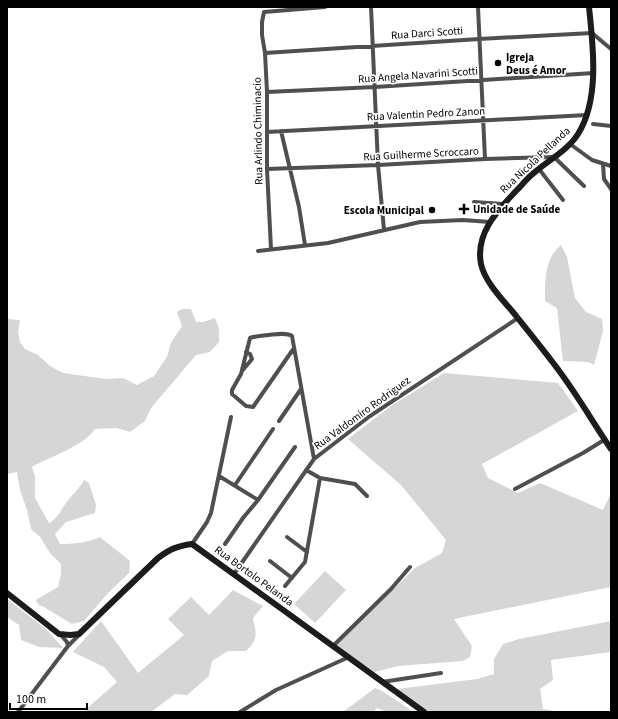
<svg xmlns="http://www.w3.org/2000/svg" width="618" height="719" viewBox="0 0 618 719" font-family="'Source Sans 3',sans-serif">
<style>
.green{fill:#d6d6d6}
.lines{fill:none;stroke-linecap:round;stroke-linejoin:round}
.street{stroke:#4f4f4f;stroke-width:4}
.secondary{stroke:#1c1c1c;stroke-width:6}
.poi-dot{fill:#000;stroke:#fff;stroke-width:1.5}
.labels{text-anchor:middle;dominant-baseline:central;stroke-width:3.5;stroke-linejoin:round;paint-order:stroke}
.street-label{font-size:11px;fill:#000;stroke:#fff}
.poi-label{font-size:11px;font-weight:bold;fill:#000;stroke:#fff;text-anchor:start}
</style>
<rect width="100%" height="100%" fill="#fff"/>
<path class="green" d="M561,245L567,257L575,298L586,312L602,319L603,331L594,365L588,362L563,361L557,308L545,301C545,282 544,259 561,245Z
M182,309H191L196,322H204L215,318L219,329V342L210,352L196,355L151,408L145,421L130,432L117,428L95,429C83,447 50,456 32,467L35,476V498L49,523C58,518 60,511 66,503C72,495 79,489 84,480L89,483L96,505L95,513L66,522L55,534L60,544C74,544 87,543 100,537L130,561L129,573L108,593L84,621L72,624L44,607L39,605L36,600L58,587L61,574V564L50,553L40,537L31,529L27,510L20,490L17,472L7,474V319L20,320L18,332L20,342L25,349L38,355L50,366L63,373L106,379L123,378L137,385L154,376L167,357L171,343L182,326L177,312Z
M444,373L558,383L578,411L482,464L488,478L518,493L540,483L603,510L611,493V587L454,619L472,646L470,657L463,661L398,666L375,672L335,646L415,568L442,553L446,540L401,485L348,439L391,406Z
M325,571L346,590L315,623L294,604Z
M233,590L263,606L253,618C256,634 259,639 246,651H228L212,661L209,676L187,695L175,694L151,712H83L117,682L104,667L73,652L101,621L138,673L184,635L168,619L191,597L209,615Z
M7,599L46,629L63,648L39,647L21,640L19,625L7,617Z
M611,621V652L551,660L553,680L540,689L543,709L560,712H428L397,689L477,679L494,674V659L503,644L519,639Z
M375,688L382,691L414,712H387L377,708L373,712H343Z"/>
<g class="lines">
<path class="street" d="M371,7L378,165L384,230
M478,7L485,159
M265,53L479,39L592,33L611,49
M267,92L375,87L594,73
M593,124L611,126
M281,131L299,207L305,245
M267,132L587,115
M570,144L592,160L611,166
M603,164L604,179L611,189
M267,169L378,165L485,159L554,157L584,186
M539,169L563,200
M474,202L503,204
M271,249L267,169V92L265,53L262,35V22L264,12L325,7
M258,251L328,243L420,222L463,220L490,222
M294,348L253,407L246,406L232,394V390L241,374L250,338L253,337C262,336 286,331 292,336L314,459
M242,371L252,359L250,354L246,352
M279,421L301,389
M219,476L258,500
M320,478L355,484L367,496
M235,485L273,429
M515,489L583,453L604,440
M287,537L307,552
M192,544L207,522L211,513L231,417
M225,544L243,518L258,500L295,447
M270,561L292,578
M234,574L314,459L370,416L518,318
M285,586L305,562L320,478L306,470
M60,634L67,642L68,646
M333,646L391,589L410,567
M382,682L441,673
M18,712L68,646L79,635
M240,712L276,690L349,657"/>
<path class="secondary" d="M589,7C593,46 600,99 578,134C568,150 549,160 535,172C528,177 522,185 516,191C497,211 475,234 481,264C485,283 505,302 517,317C529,332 542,348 554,364C575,391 592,421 611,449
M7,593L59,634L70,635L79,634L158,558C170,549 177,546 192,544L424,712"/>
</g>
<g class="poi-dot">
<circle cx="498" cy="63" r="4"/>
<path d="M462 203h4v4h4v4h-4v4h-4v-4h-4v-4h4z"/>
<circle cx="432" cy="210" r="4"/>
</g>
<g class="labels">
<g class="street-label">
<text transform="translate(427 33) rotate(-4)">Rua Darci Scotti</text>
<text transform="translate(418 75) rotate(-4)">Rua Angela Navarini Scotti</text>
<text transform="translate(426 114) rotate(-3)">Rua Valentin Pedro Zanon</text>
<text transform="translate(258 131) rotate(-91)">Rua Arlindo Chiminacio</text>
<text transform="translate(421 154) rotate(-3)">Rua Guilherme Scroccaro</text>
<text transform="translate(535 160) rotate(-43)">Rua Nicola Pellanda</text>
<text transform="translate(362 413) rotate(-36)">Rua Valdomiro Rodriguez</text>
<text transform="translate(254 576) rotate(36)">Rua Bortolo Pelanda</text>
</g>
<g class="poi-label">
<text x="506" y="57">Igreja<tspan x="506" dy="13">Deus é Amor</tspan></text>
<text x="473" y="209">Unidade de Saúde</text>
<text x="424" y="210" text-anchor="end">Escola Municipal</text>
</g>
</g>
<rect width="618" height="719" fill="none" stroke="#000000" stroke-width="16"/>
<path d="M10 703v6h77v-6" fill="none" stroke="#000000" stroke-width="2"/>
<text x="16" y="703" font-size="12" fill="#000000" stroke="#ffffff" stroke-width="3" paint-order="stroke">100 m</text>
</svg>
